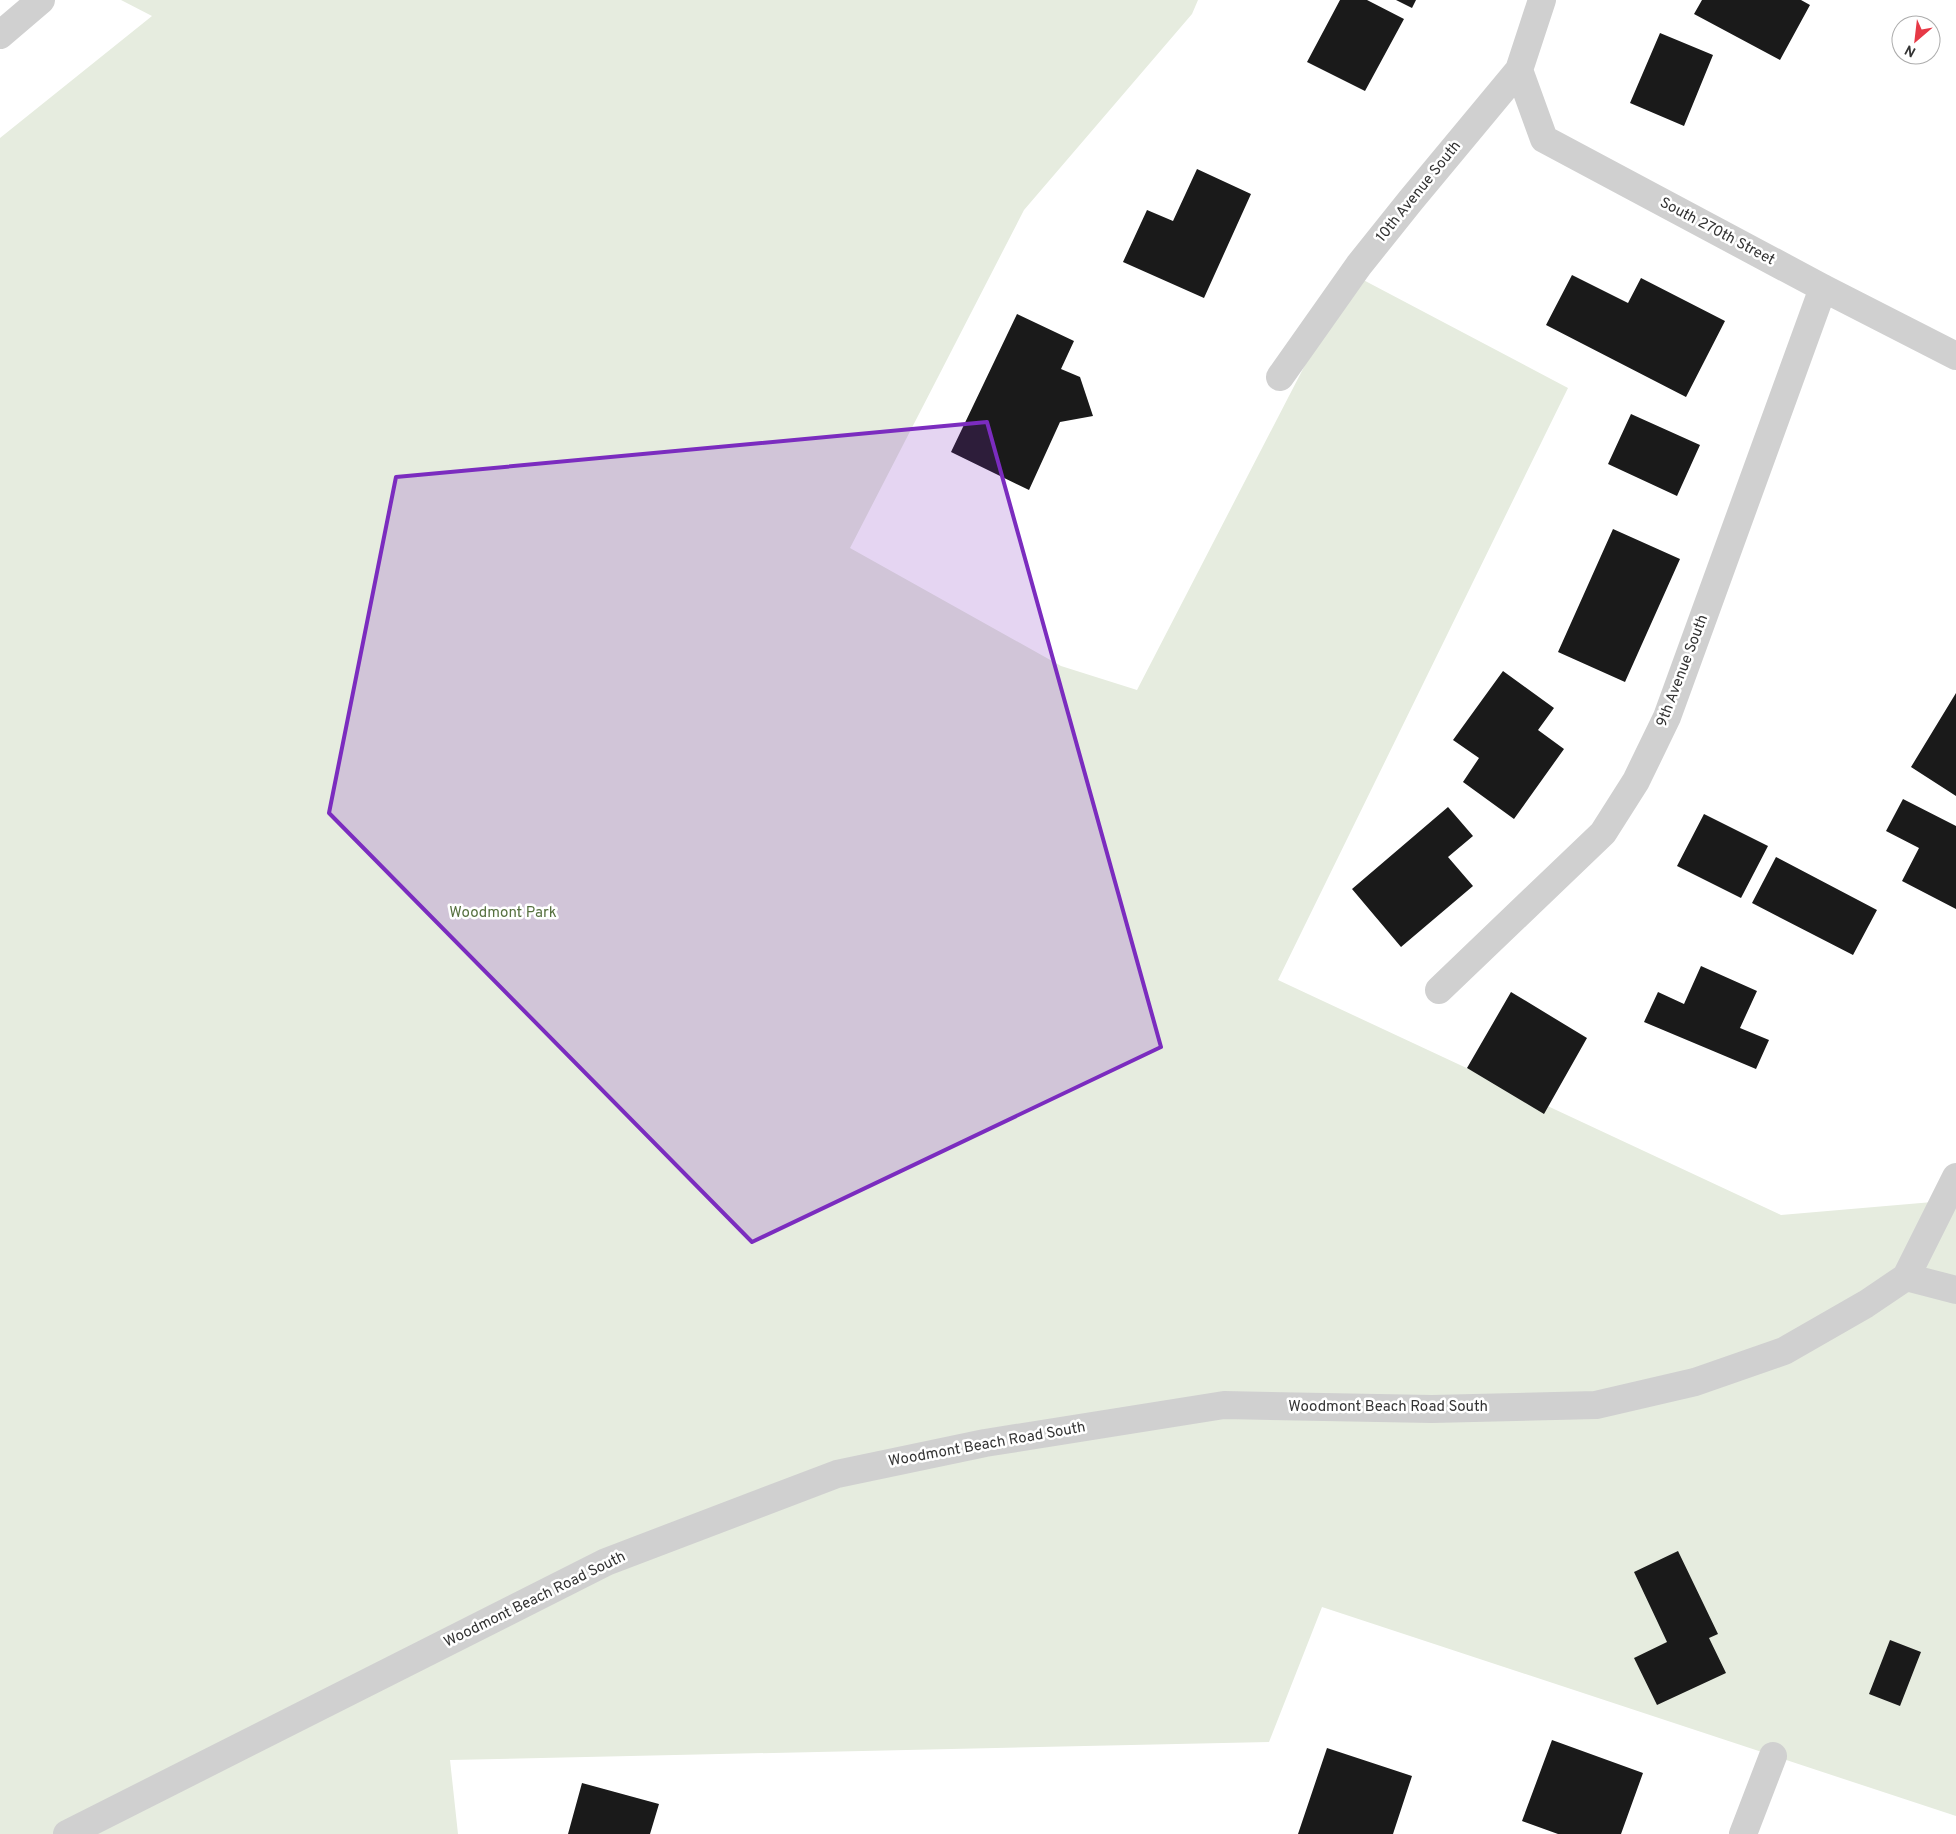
<svg xmlns="http://www.w3.org/2000/svg" width="1956" height="1834" viewBox="0 0 1956 1834" font-family="Overpass,sans-serif">
<style>
.green{fill:#e6ecdf}
.building{fill:#1a1a1a}
.lines{fill:none;stroke-linecap:round;stroke-linejoin:round}
.minor{stroke:#d0d0d0;stroke-width:28}
.marked{fill:#7b2cbf;fill-opacity:0.2;stroke:#7b2cbf;stroke-width:4;stroke-linejoin:round}
.labels{text-anchor:middle;dominant-baseline:central;stroke-width:5;stroke-linejoin:round;paint-order:stroke}
.street-label{font-size:15px;fill:#333;stroke:#fff}
.park-label{font-size:15px;fill:#56703f;stroke:#fff}
</style>
<rect width="100%" height="100%" fill="#fff"/>
<path class="green" d="M121,0H1198L1192,14L1024,210L850,548L1061,666L1137,690L1352,274L1568,388L1278,980L1781,1215L1956,1200V1816L1322,1607L1269,1742L450,1760L458,1834H0V138L152,16Z"/>
<path class="building" d="M1340,0H1367L1404,19L1365,91L1307,62Z
M1396,0H1416L1412,8Z
M1702,0H1801L1810,5L1780,60L1694,14Z
M1660,33L1713,55L1684,126L1630,103Z
M1197,169L1251,194L1204,298L1123,262L1147,210L1173,221Z
M1572,275L1628,303L1641,278L1725,321L1686,397L1546,325Z
M1017,314L1074,341L1061,369L1080,377L1093,416L1060,422L1029,490L951,452Z
M1631,414L1700,445L1677,496L1608,464Z
M1613,529L1680,559L1625,682L1558,652Z
M1503,671L1554,708L1538,730L1564,749L1514,819L1463,782L1479,758L1453,740Z
M1956,693V796L1911,767Z
M1903,799L1956,826V909L1902,881L1919,848L1886,831Z
M1448,807L1473,836L1448,857L1473,886L1401,947L1352,889Z
M1704,814L1768,846L1741,898L1677,866Z
M1776,857L1877,910L1853,955L1752,903Z
M1701,966L1757,991L1740,1028L1769,1040L1756,1069L1644,1022L1658,992L1684,1004Z
M1511,992L1587,1038L1544,1114L1467,1068Z
M1678,1551L1718,1634L1709,1638L1726,1673L1657,1705L1634,1658L1667,1642L1634,1572Z
M1890,1640L1921,1652L1900,1706L1869,1694Z
M1552,1740L1643,1773L1621,1834H1558L1522,1821Z
M1327,1748L1412,1776L1393,1834H1298Z
M582,1783L659,1804L650,1834H568Z"/>
<g class="lines">
<path class="minor" d="M0,35L41,0
M1519,70L1544,139L1823,288L1956,356
M1280,377L1359,265L1411,200L1519,70L1542,0
M1439,990L1603,833L1636,781L1667,717L1823,288
M1906,1277L1956,1177
M67,1834L606,1562L837,1474L985,1443L1224,1405L1432,1409L1596,1405L1695,1382L1784,1351L1866,1304L1906,1277L1956,1290
M1743,1834L1773,1756"/>
</g>
<path class="marked" d="M987,422L1161,1047L752,1242L329,813L396,477Z"/>
<g class="labels">
<g class="street-label">
<text transform="translate(1419 192) rotate(-51)">10th Avenue South</text>
<text transform="translate(1717 232) rotate(28)">South 270th Street</text>
<text transform="translate(1683 671) rotate(-69)">9th Avenue South</text>
<text x="1388" y="1407">Woodmont Beach Road South</text>
<text transform="translate(987 1445) rotate(-10)">Woodmont Beach Road South</text>
<text transform="translate(535 1600) rotate(-26)">Woodmont Beach Road South</text>
</g>
<g class="park-label">
<text x="503" y="913">Woodmont Park</text>
</g>
</g>
<g transform="translate(1916 40) rotate(208)"><circle r="24" fill="#ffffff" stroke="#adadad"/>
<path d="M0-4L9 19L0 12L-9 19Z" fill="#e63946"/>
<text y="-8" font-size="14" font-weight="bold" text-anchor="middle" fill="#333333">N</text>
</g>
</svg>
